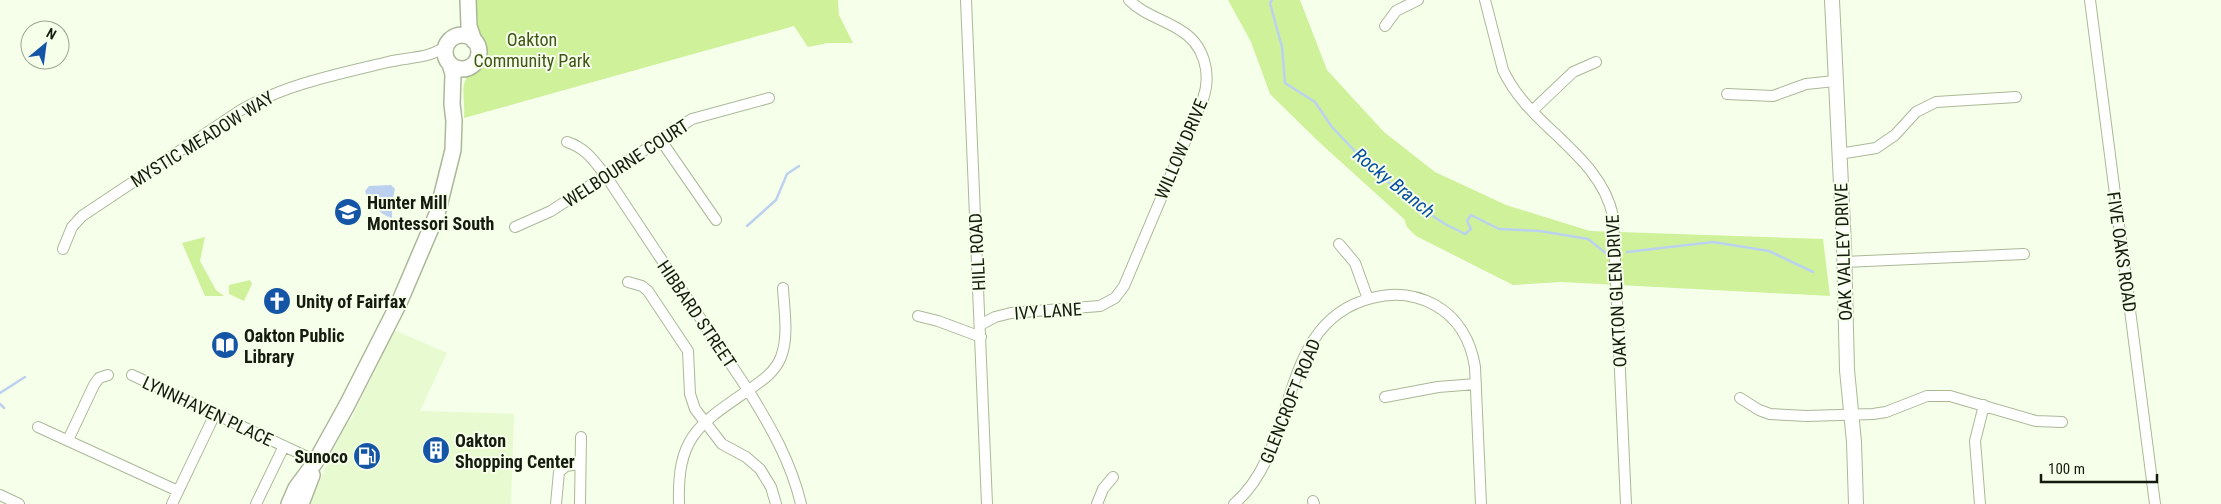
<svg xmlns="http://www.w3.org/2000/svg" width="2221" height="504" viewBox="0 0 2221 504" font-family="'Roboto Condensed',sans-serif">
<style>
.built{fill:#e8fad0}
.green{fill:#cff19a}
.water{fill:#bcd1ef}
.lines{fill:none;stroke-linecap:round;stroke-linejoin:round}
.stream{stroke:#bcd1ef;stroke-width:2.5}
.street-casing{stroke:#abb898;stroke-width:12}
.secondary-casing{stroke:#abb898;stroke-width:16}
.primary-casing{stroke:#abb898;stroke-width:18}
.street{stroke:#fff;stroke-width:10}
.secondary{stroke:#fff;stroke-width:14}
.primary{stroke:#fff;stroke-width:15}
.labels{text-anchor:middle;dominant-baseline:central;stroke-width:4;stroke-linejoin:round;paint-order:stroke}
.park-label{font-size:18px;fill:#405517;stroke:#f6ffea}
.street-label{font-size:18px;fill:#161b0f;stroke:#f6ffea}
.poi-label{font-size:18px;font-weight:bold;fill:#161b0f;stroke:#f6ffea;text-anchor:start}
.water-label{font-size:19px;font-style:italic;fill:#054ea2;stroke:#f6ffea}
</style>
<rect width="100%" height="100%" fill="#f6ffea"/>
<path class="built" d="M394,330L447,353L420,411L514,414L511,504H310L331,455L347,423L351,420Z"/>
<path class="green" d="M471,0H838L839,15L853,43H828L808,47L794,26L464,118C466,89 455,85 481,62C483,47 479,48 476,36C473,24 472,12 471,0Z
M1228,0H1300L1327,70L1384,132L1435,172L1506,205L1590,231L1823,239L1830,296L1561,282L1513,285L1416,236L1407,227L1404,219L1319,142L1270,94L1251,42Z
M205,237L200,261L216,290L224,296H205L182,243Z
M250,280L252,284L244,301L229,294V285Z"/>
<path class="water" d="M391,185L395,189L392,202V218C381,215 368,203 365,191L369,186Z"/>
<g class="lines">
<path class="stream" d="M1272,0L1270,3L1282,47L1285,83L1315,102L1332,127L1368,165L1413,203L1445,224L1465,234L1471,229L1467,221L1471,215L1499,229L1540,231L1588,239L1607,254H1612
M747,226L776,200L787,174L799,166
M1627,252L1713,242L1769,251L1813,272
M0,393L25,377
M0,404L4,408"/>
<g class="street-casing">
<path id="street" d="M966,0L987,504
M1485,0L1503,70C1529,127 1600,154 1613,216L1626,504
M2090,0L2155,504
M1385,26L1396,11L1418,0
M1727,94L1773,96L1806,84L1835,81
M1533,110L1573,72L1596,62
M660,139L716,220
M567,142C586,148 594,161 606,176L748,390C771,427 791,462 801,504
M1839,154L1876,148L1895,135L1916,112L1936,102L2016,97
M515,227L551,211L692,119L769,98
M1339,244L1355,263L1368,299
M63,249L72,227L82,216L241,110C287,84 338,74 388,62C407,57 431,59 447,45
M1844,262L2024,254
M628,282L642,286L648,291L688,351L690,394L695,409L722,444L746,457L760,469L771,487L776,504
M918,316L938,321L981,337
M980,325L995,317L1011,313L1100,306L1115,298L1124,286L1203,99C1212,73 1204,44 1180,30C1163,19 1144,15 1129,0
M132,375L316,461
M1385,397L1438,387L1476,384
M1740,398L1759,410L1770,414L1806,416L1873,414L1886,412L1927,396H1950L2036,421L2062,422
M38,427L178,491
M68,440L94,385L99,378L108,375
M0,495L19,504
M1313,501L1314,504
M172,504L215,414
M256,504L284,446
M556,504L559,472L566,466L579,464
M580,504L581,437
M679,504C677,436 698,425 750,389C763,380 775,372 781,357C789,336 784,309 783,288
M1097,504L1103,489L1113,477
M1234,504C1301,447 1275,322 1372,298C1394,292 1415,294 1435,305C1458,318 1471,341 1475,367L1481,504
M1980,504L1975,441L1984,405"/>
</g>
<g class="secondary-casing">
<path id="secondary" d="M1832,0L1844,246L1847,370L1854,442L1856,504"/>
</g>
<g class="primary-casing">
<path id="primary" d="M468,0L469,26L474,41
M445 52a17 17 0 1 1 34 0a17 17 0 1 1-34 0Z
M289,504L296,488L316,461L347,405L399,303L437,214L453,150L454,121L452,104L453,74L450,64
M301,504L312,475"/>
</g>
<use href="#street" class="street"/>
<use href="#secondary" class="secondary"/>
<use href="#primary" class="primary"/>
</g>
<defs>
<g id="school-disc" transform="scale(1.4375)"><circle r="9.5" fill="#1555a5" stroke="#f6ffea"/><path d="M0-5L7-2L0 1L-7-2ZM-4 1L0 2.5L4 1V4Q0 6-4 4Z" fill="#fff"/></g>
<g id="church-disc" transform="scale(1.4375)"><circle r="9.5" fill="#1555a5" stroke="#f6ffea"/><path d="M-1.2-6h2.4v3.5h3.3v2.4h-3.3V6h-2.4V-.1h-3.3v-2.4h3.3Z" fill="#fff"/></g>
<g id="library-disc" transform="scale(1.4375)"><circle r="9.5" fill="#1555a5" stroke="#f6ffea"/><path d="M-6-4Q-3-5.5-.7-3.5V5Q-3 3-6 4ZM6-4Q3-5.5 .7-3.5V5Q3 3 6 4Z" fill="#fff"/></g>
<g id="building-disc" transform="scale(1.4375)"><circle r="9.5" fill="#1555a5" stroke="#f6ffea"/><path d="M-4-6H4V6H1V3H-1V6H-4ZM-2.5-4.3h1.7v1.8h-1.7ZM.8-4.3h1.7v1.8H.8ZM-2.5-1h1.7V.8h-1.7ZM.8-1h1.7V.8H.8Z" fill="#fff"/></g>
<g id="fuel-disc" transform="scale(1.4375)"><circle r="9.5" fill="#1555a5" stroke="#f6ffea"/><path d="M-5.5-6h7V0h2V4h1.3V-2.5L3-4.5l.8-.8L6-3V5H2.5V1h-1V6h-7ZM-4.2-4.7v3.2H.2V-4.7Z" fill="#fff"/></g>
</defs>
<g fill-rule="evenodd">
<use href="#school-disc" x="348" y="212"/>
<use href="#church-disc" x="277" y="301"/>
<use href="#library-disc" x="225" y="345"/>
<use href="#building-disc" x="436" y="450"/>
<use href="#fuel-disc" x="367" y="456"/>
</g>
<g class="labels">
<g class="park-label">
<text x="532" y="39">Oakton<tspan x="532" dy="21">Community Park</tspan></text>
</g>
<g class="street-label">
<text transform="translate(202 139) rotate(-32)">MYSTIC MEADOW WAY</text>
<text transform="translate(1181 149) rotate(-67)">WILLOW DRIVE</text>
<text transform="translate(626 163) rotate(-33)">WELBOURNE COURT</text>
<text transform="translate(977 252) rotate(-93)">HILL ROAD</text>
<text transform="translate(1843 252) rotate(-92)">OAK VALLEY DRIVE</text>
<text transform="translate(2122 252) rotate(82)">FIVE OAKS ROAD</text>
<text transform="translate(1616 291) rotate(-93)">OAKTON GLEN DRIVE</text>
<text transform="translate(1048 311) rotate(-4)">IVY LANE</text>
<text transform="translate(697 314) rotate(56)">HIBBARD STREET</text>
<text transform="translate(1290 401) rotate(-68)">GLENCROFT ROAD</text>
<text transform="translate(208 411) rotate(25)">LYNNHAVEN PLACE</text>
</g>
<g class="poi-label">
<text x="367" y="202">Hunter Mill<tspan x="367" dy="21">Montessori South</tspan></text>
<text x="296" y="301">Unity of Fairfax</text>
<text x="244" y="335">Oakton Public<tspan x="244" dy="21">Library</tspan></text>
<text x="455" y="440">Oakton<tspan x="455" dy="21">Shopping Center</tspan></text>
<text x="348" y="456" text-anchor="end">Sunoco</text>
</g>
<g class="water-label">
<text transform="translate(1394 183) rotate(39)">Rocky Branch</text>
</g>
</g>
<g transform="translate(45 45) rotate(29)"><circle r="24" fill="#f6ffea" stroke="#9ca492"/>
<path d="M0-4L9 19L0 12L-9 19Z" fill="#1555a5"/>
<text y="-8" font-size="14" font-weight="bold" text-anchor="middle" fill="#161b0f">N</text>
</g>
<path d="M2041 474v8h116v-8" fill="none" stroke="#161b0f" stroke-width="2.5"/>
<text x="2048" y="474" font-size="15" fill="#161b0f" stroke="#f6ffea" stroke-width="4" paint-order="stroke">100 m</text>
</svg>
